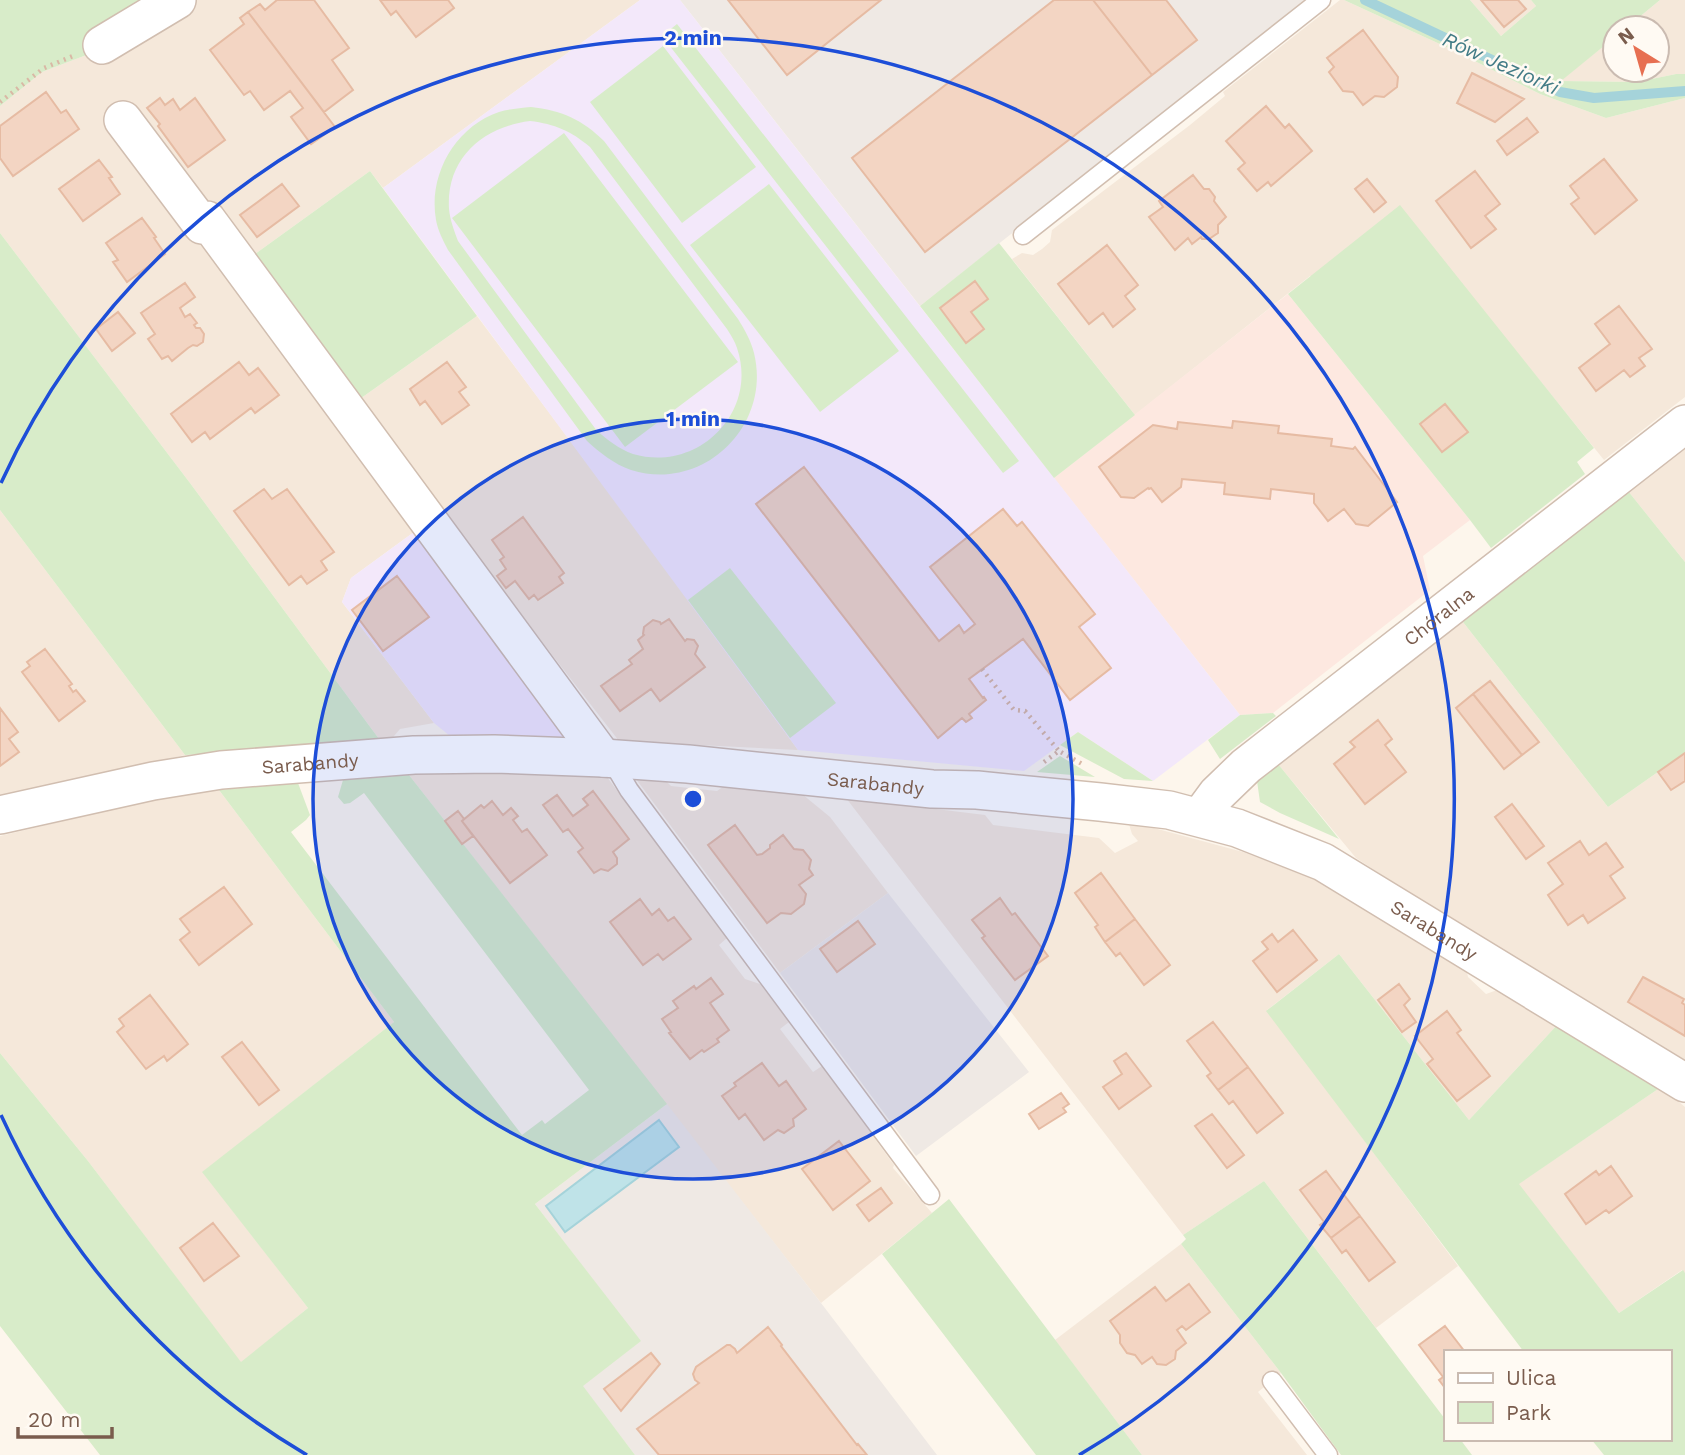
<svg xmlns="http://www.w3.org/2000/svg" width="1685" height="1455" viewBox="0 0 1685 1455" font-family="'Work Sans',sans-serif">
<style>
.residential{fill:#f5e8da}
.commercial{fill:#fde8e0}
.industrial{fill:#efe9e4}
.education{fill:#f3e8fa}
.green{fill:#d8ecc9;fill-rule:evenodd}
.water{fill:#bfe3e8;stroke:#a5d3da;stroke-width:2}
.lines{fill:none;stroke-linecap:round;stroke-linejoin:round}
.stream{stroke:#a5d3da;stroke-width:10}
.building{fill:#f3d5c3;stroke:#e6bba3;stroke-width:2}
.lane-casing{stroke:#d1beb0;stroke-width:21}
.street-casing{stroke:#d1beb0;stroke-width:40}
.path{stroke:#d9b8a5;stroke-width:4.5;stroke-dasharray:2 5;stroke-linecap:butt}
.lane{stroke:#fff;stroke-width:18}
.street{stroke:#fff;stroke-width:37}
.ring{fill:none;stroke:#1d4ed8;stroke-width:3.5}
.labels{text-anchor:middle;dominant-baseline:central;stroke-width:5;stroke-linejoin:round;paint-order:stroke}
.street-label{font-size:19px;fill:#7a5c4d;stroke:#fffaf3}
.water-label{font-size:21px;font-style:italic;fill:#437c86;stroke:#fffaf3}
.centre{fill:#1d4ed8;stroke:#fffaf3;stroke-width:3.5}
.ring-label{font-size:21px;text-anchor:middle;font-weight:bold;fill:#1d4ed8;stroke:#fffaf3;stroke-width:5;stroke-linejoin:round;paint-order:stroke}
</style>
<rect width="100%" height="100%" fill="#fdf6ec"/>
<path class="residential" d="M192,0H640L383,188L370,171L251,257L210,201L200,207L414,532L351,578L342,602L434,723L400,729L388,743H382L190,483L0,233V106L42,72L89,54Z
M1340,0H1344L1455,51L1540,94L1606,118L1685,98V397L1604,460L1507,340L1310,276L1135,415L1012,259L1022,253L1033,255L1042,249L1050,242L1052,230L1190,125L1225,96L1223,92Z
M1470,0H1531L1536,6L1501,36Z
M1660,0H1685V74H1676L1637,82L1560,81L1615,37V70H1657V28H1626Z
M477,316L663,565L798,750L619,741L546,647L450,519L357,401Z
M1685,447V562L1628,491Z
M0,510L185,755L0,798Z
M1463,622L1608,807L1685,753V1062L1452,921L1356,858L1278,764L1420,653Z
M420,770L604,773L727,938L719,945L745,979L760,984L789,1022L780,1029L813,1072L822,1066L894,1165L893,1168L932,1213L821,1303L409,775Z
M633,775L663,778L671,786L689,788L717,791L724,786L802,794L830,817L888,893L780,973Z
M219,790L394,1022L203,1172L308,1308L241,1363L88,1161L0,1053V836L181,793Z
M846,798L985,815L993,825L1099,838L1115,853L1138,841L1132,834L1128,821L1243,852L1345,891L1466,968L1468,977L1486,994L1500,989L1558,1024L1469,1120L1339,954L1267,1010L1458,1266L1376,1328L1264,1181L1183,1235Z
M1661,1087L1685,1107V1273L1682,1270L1619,1313L1518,1184Z
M1181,1244L1281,1373L1258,1392L1307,1455H1142L1055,1340Z"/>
<path class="commercial" d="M1288,294L1470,520L1423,556L1430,590L1273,713L1240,715L1054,478Z"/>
<path class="industrial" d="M680,0H1307L920,306Z
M888,893L1029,1072L916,1156L780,973Z
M667,1104L821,1303L937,1455H635L582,1386L640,1341L535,1204Z"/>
<path class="education" d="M640,0H680L1240,715L1153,781L1078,732L1024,771L798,750L383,188Z
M414,532L569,739L450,736L434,723L342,602L351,578Z"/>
<path class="green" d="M0,0H149L152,5L82,46L89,54L42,72L0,106Z
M1344,0H1470L1501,36L1536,6L1531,0H1660L1626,28H1615V37L1561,81L1637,82L1676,74H1685V98L1606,118L1540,94L1455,51Z
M677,24L1019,461L1003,473L662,36Z
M663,46L756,167L682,223L590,102Z
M531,107C561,110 583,120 604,141L738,319C745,330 751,341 754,353C772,426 703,493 631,470C614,464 600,453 587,441L448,250C443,240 438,231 436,220C428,175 455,127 499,112C509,109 520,108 531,107ZM530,121C555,124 571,131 590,147L727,329C731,335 735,342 737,348C759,413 697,473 633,454C619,449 608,440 597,431L458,241C454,230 450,220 449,209C446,158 483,127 530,121Z
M564,133L738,362L625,447L452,218Z
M370,171L477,316L357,401L251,257Z
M769,184L899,351L820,412L690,245Z
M1400,205L1594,448L1577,462L1585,474L1491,548L1470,520L1288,294Z
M0,233L190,483L382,743L185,755L0,510Z
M999,243L1135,415L1054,478L920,306Z
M1628,491L1685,562V753L1608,807L1463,622Z
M730,568L836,703L790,738L688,600Z
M1273,713L1276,716L1220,759L1208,740L1240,715Z
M1078,732L1153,781L1124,779L1060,745Z
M1060,756L1095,777L1037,772Z
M1274,759L1339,839L1280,813L1260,802L1256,774Z
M409,775L667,1104L535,1204L641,1341L583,1386L635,1455H100L0,1326V1053L88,1161L241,1362L308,1308L202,1172L394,1022L219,790L298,783L310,815L306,820L291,832L522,1135L542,1120L545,1124L589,1090L364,793L350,803L344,804L338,797L343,780Z
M1339,954L1469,1120L1558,1024L1661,1087L1519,1184L1619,1313L1683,1270L1685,1273V1455H1604L1591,1439H1669V1352H1524L1266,1011Z
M1264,1181L1445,1419V1439H1460L1472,1455H1341L1281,1373L1181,1244L1186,1239L1183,1235Z
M949,1199L1142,1455H1036L882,1254Z"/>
<path class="water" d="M659,1120L679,1147L565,1232L546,1206Z"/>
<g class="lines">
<path class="stream" d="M1365,0L1560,92L1594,98L1685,91"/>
</g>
<path class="building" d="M277,0H314L349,48L332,60L353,90L324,112L248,12L260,4L265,10Z
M380,0H448L454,8L416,37L396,11L391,15Z
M728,0H881L787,75Z
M1054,0H1093L1152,75L925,252L852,158Z
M1093,0H1166L1197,40L1152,75Z
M1481,0H1518L1526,9L1504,27Z
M248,12L335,127L311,144L291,117L303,108L290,91L264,110L250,91L244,95L210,50L244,24L240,18Z
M1363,30L1398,77L1397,87L1384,97L1375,96L1363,105L1353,92L1343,91L1329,72L1334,67L1327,58Z
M1472,73L1524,99L1495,122L1457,103Z
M46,92L61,113L66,110L79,129L13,176L0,158V126Z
M160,98L165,105L173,99L180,110L195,98L225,140L188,167L158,126L160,124L147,108Z
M1266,106L1285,128L1289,124L1312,151L1271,186L1268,182L1257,191L1238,169L1245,163L1226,141Z
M1527,118L1538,132L1507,155L1497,141Z
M1604,159L1637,200L1595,234L1571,204L1579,198L1570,186Z
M99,160L112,177L109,178L120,194L83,221L59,189Z
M1475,171L1500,204L1485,216L1496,229L1471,248L1436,201Z
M1193,175L1204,189H1209L1215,197L1214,201L1226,217L1218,225V233L1209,239H1202L1201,237L1192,244L1188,238L1175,250L1149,217L1163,207L1159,201Z
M1367,179L1386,202L1374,212L1355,189Z
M282,184L299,206L257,237L240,215Z
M142,218L156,237L154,238L165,254L127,282L113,262L118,260L106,243Z
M1107,245L1138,285L1125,296L1135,309L1113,327L1103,313L1089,324L1058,284Z
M975,281L988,299L971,312L984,329L966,343L940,308Z
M185,283L195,297L180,308L185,317L190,314L197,323L194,325L196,328H200L204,334L203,342L197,346L193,345L188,348L172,361L168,356L162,359L148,339L155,334L141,313Z
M1619,306L1652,349L1639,358L1645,366L1630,377L1624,370L1596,391L1579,368L1610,344L1595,324Z
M118,312L135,333L112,351L96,329Z
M239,362L249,375L258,368L279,395L255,413L251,408L210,439L205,432L192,442L171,414Z
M447,362L466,387L459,392L469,405L442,424L425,401L420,405L410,389Z
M1445,404L1468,432L1442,452L1420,424Z
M1233,421L1279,426L1278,433L1332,439L1331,446L1353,449L1355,447L1397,502L1368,526L1356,524L1344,509L1328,521L1314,503V494L1271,489L1270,499L1224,494L1225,483L1182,479L1181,487L1162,502L1151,488L1149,489L1148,488L1134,498L1121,497L1099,467L1153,425L1177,429L1178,422L1232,428Z
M804,467L939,641L959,625L964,633L975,624L930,567L1003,509L1017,526L1022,522L1095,614L1079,627L1111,668L1070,700L1023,639L969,679L983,698L984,697L986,700L969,714L972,718L966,722L962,718L938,738L756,504Z
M264,489L272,499L287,489L334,552L321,561L327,570L307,584L301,576L289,585L234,511Z
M523,517L564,573L559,577L563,583L538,600L534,595L529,599L515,581L506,588L497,576L506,569L500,560L504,557L492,540Z
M397,576L429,617L383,651L352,610Z
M669,619L685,641L687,639L694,640L698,646L695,654L705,667L660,701L651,689L620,711L601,686L632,664L629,660L643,649L638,640L644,635L643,634L644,627L653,620L660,622L661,624Z
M45,649L72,684L69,686L73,692L76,690L85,701L59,721L22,672L30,666L27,662Z
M1490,681L1539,742L1522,755L1473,694Z
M1473,694L1522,755L1504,769L1456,708Z
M0,708L18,732L9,739L19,752L0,766Z
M1378,720L1392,739L1385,745L1406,772L1365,804L1334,764L1355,747L1350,742Z
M1685,753V781L1671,790L1658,772Z
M593,791L629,839L613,852L617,858V864L608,871L601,869L594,873L578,852L583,848L568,829L563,832L543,805L557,795L573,816L588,805L583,799Z
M492,801L503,815L511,808L518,816L513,820L522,832L527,829L547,855L510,883L462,821L481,805L484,808Z
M1512,804L1544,846L1526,859L1495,817Z
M458,811L464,819L462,821L473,836L462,844L445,821Z
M735,825L757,855L762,854L770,848V845L783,835L794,849L803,850L811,860L809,869L813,875L799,885L806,894L804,904L791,914L781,913L767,923L708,845Z
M1580,841L1589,855L1606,843L1623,867L1610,876L1625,898L1588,923L1583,915L1568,925L1548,895L1563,884L1548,863Z
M1101,873L1135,919L1105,942L1095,927L1098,925L1075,893Z
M224,887L252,924L199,965L180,940L190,932L180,919Z
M1000,898L1012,915L1015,913L1048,956L1015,980L982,938L985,936L972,920Z
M640,899L652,915L659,909L668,921L674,917L691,939L663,960L658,954L643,965L610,922Z
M1135,919L1170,965L1144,985L1120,953L1116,956L1105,942Z
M858,921L875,944L837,972L820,949Z
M1293,930L1317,960L1277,992L1253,961L1268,949L1262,942L1272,934L1278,942Z
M1643,977L1684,999L1682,1003L1685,1005V1036L1628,1002Z
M711,978L723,994L710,1003L729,1030L717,1039L719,1042L704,1052L702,1050L690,1059L669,1033L671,1032L662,1019L678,1008L673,1001L694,986L696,989Z
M1399,984L1410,999L1404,1005L1416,1022L1402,1032L1378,1000Z
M150,995L188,1044L167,1061L164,1056L146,1069L117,1032L124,1026L119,1019Z
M1447,1011L1461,1030L1457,1033L1490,1076L1457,1101L1427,1064L1433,1059L1415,1036Z
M1213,1022L1248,1067L1218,1090L1207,1076L1211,1073L1187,1041Z
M242,1042L279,1090L259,1105L222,1057Z
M1126,1053L1151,1086L1119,1109L1103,1087L1122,1074L1114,1061Z
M762,1063L779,1086L786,1081L806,1109L793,1119L794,1126L784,1133L778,1130L764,1140L745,1114L739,1119L722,1096L736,1086L734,1083Z
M1248,1067L1283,1113L1257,1133L1233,1101L1229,1104L1218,1090Z
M1061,1093L1069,1104L1063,1108L1066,1112L1039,1129L1029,1114Z
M1212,1114L1244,1155L1227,1168L1195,1126Z
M839,1141L870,1181L833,1210L802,1169Z
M1611,1166L1632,1196L1609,1213L1606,1210L1586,1224L1565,1194L1596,1171L1599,1175Z
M1326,1171L1360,1216L1331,1238L1320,1225L1324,1222L1300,1190Z
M881,1188L892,1203L869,1221L857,1205Z
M1360,1216L1395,1262L1369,1281L1346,1250L1342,1253L1331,1238Z
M213,1223L239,1256L204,1281L180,1248Z
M1189,1284L1210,1312L1186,1330L1182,1326L1177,1330L1186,1343L1176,1351L1175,1359L1166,1365L1157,1364L1152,1357L1142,1364L1135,1355L1127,1353L1120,1343V1335L1110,1321L1155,1287L1166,1301Z
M1445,1326L1465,1352H1445V1388L1439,1380L1443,1377L1419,1345Z
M768,1327L782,1345L781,1346L857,1445L858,1444L867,1455H659L637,1429L699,1383L695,1380L693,1374L696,1367L727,1345H730L735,1349L737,1353Z
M651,1353L660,1364L621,1411L604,1389Z"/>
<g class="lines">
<g class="lane-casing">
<path id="lane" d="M1023,235L1321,0
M610,758L629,790L930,1195
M1272,1381L1328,1455"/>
</g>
<g class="street-casing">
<g id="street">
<path d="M102,45L177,0"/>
<path d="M123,120L202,225L207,220L603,758"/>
<path id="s1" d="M0,815L153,781L221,770L414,755L494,754L603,758L688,764L883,784L932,789L977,790L1100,802L1169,810L1237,828L1323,862L1685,1083"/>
<path id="s2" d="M1200,817L1217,794L1246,766L1685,424"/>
</g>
</g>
<path class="path" d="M0,102L44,68L73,56
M982,669L1014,710L1025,711L1059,751
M1044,762L1059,751L1084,765"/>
<use href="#lane" class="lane"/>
<use href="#street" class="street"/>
</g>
<circle cx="693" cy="799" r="380" fill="#1d4ed8" fill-opacity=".12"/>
<g class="ring">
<circle cx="693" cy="799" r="380"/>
<path d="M307 1455A761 761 0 0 1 1 1115M1 483A761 761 0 1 1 1079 1455"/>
</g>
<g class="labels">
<g class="street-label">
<text stroke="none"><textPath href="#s2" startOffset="313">Chóralna</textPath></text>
<text stroke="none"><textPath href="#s1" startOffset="315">Sarabandy</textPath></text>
<text stroke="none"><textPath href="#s1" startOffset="882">Sarabandy</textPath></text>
<text stroke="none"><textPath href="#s1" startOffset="1470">Sarabandy</textPath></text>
</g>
<g class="water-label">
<text transform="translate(1501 63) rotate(24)">Rów Jeziorki</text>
</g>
</g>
<circle cx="693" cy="799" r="10" class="centre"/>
<g class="ring-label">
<text x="693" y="45">2 min</text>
<text x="693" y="426">1 min</text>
</g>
<rect x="1444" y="1350" width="228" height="91" fill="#fffaf3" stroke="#cabbb1" stroke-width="2"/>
<rect x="1458" y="1373" width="35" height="10" fill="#ffffff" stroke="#cabbb1" stroke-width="2"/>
<text x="1506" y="1385" font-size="21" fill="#7a5c4d">Ulica</text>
<rect x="1458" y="1402" width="35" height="21" fill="#d8ecc9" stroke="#cabbb1" stroke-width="2"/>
<text x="1506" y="1420" font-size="21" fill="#7a5c4d">Park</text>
<g transform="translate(1636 49) rotate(323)"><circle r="33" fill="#fffaf3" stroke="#cabbb1" stroke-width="2"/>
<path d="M0-5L12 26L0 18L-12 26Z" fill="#e76f51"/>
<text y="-10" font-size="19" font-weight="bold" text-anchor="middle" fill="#7a5c4d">N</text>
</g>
<path d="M18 1427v10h94v-10" fill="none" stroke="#7a5c4d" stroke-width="3.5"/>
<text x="28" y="1427" font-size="21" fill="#7a5c4d" stroke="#fffaf3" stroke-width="5" paint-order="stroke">20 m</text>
</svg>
